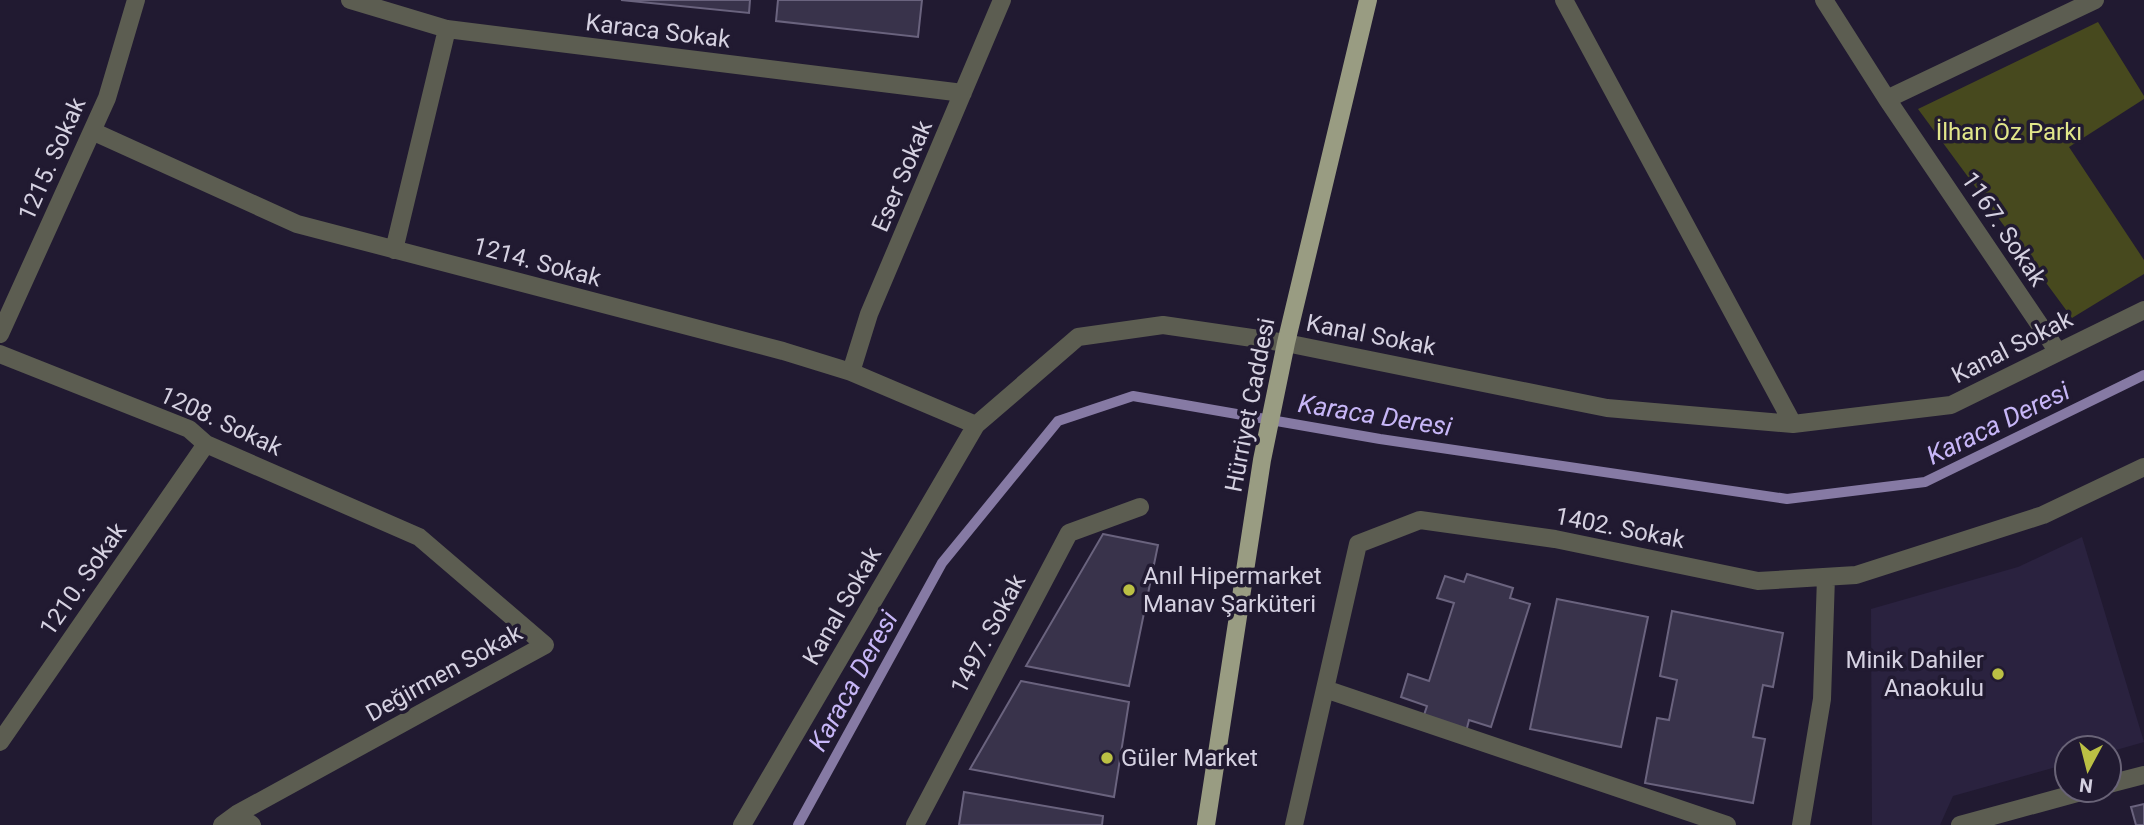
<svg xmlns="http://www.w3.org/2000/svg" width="2144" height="825" viewBox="0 0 2144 825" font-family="Roboto,sans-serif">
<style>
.built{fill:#2a223f}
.green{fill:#47491e}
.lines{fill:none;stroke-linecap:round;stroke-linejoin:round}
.stream{stroke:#867aa4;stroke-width:10}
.building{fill:#39334b;stroke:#6a637e;stroke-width:2}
.street{stroke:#5c5d51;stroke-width:18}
.primary{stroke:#999c82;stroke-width:18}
.poi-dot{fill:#bbc044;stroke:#211a31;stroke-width:2.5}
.labels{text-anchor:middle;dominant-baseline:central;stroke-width:7;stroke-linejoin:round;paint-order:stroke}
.street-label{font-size:24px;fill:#d5d1e1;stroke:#211a31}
.park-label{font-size:24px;fill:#e1e68a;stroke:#211a31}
.poi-label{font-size:24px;fill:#d5d1e1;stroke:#211a31;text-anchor:start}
.water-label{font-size:26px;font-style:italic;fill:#c7b6f7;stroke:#211a31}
</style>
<rect width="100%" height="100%" fill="#211a31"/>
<path class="built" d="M2082,537L2144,742L2109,752V748H2067V764L1953,796L1940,825H1872L1871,609L2018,567Z"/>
<path class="green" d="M2098,22L2144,96V99L2069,147L2144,260V274L2072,318L1918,109Z"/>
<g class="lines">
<path class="stream" d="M798,825L942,563L1058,421L1133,396L1380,439L1787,499L1925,482L2144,375"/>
</g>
<path class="building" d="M621,0H750L749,13Z
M778,0H922L918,37L776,21Z
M1103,534L1158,545L1129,686L1026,666Z
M1467,574L1513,588L1510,598L1530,604L1491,727L1469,720L1466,732L1423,718L1427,706L1401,697L1408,674L1429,681L1454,603L1437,598L1445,576L1464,582Z
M1557,599L1648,617L1621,747L1530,729Z
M1672,611L1783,633L1773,687L1763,685L1753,737L1765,739L1753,803L1645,783L1657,718L1669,720L1677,680L1660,676Z
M1021,681L1129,702L1114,797L970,769Z
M964,792L1103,816L1102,825H959Z
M2144,804V825H2136L2131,807Z"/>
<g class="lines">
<path class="street" d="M350,0L447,29L963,93
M1564,0L1793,424
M1824,0L1887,99L2058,352
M1887,99L2095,0
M92,131L297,224L783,351L851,372L976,425
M394,250L447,29
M0,334L107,98L136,0
M0,354L189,429L206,444L419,537L545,645L237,814L222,825
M851,372L869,314L1002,0
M1325,689L1727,825
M0,742L206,444
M2109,784L2144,775
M237,814L252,825
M742,825L976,425L1078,337L1163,325L1286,343L1607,408L1793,424L1951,405L2144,310
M915,825L1069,533L1140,507
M1294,825L1358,544L1420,520L1555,539L1758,581L1856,575L2043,515L2144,467
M1801,825L1822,699L1826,577
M1960,825L2088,790"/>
<path class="primary" d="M1206,825L1262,460L1286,343L1368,0"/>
</g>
<g class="poi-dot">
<circle cx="1129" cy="590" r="7"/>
<circle cx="1998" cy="674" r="7"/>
<circle cx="1107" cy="758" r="7"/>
</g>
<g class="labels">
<g class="street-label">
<text transform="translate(658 31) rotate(7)">Karaca Sokak</text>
<text transform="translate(52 159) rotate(-66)">1215. Sokak</text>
<text transform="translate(902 176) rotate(-67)">Eser Sokak</text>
<text transform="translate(2004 229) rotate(56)">1167. Sokak</text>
<text transform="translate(537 262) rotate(15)">1214. Sokak</text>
<text transform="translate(1371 335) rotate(11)">Kanal Sokak</text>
<text transform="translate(2012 347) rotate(-27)">Kanal Sokak</text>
<text transform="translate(1250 405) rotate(-79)">Hürriyet Caddesi</text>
<text transform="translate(221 421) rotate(25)">1208. Sokak</text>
<text transform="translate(1620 528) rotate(11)">1402. Sokak</text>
<text transform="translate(83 579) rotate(-55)">1210. Sokak</text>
<text transform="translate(842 606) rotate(-60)">Kanal Sokak</text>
<text transform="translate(988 634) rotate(-62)">1497. Sokak</text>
<text transform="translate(444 673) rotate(-29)">Değirmen Sokak</text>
</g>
<g class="park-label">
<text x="2009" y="132">İlhan Öz Parkı</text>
</g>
<g class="poi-label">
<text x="1143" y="576">Anıl Hipermarket<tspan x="1143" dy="28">Manav Şarküteri</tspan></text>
<text x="1984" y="660" text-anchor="end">Minik Dahiler<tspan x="1984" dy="28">Anaokulu</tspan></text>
<text x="1121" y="758">Güler Market</text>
</g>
<g class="water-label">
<text transform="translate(1375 415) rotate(9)">Karaca Deresi</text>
<text transform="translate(1998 423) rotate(-26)">Karaca Deresi</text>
<text transform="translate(853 681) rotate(-61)">Karaca Deresi</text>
</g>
</g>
<g transform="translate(2088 769) rotate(187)"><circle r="33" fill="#211a31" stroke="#696377" stroke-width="2"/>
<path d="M0-5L12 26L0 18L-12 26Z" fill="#bbc044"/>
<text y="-10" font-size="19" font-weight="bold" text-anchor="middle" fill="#d5d1e1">N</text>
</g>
</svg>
